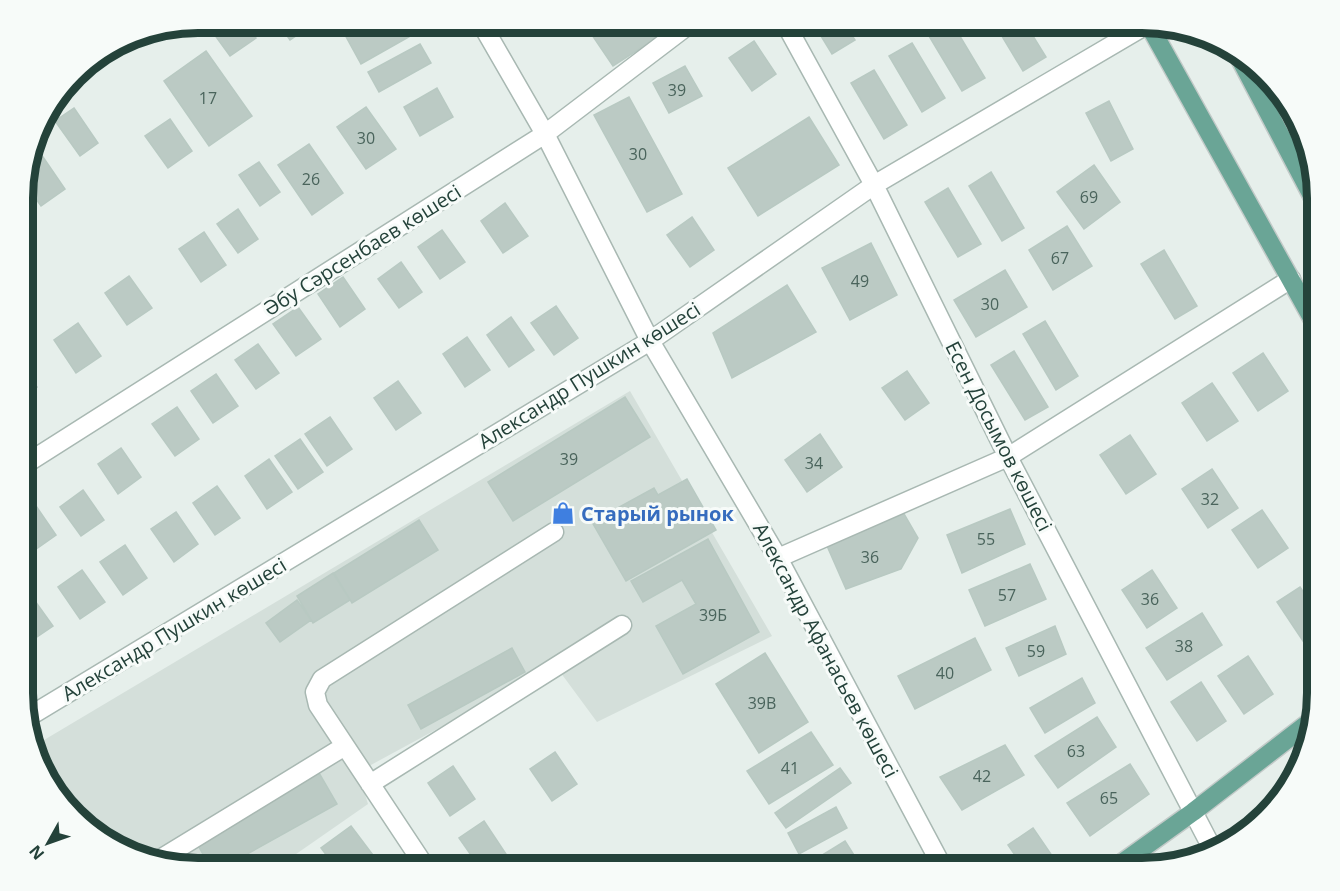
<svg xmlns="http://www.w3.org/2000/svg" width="1340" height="891" viewBox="0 0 1340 891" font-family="'Open Sans',sans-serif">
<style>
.built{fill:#d4dfda}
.building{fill:#bbcac4;stroke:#b8c9c2;stroke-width:1.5}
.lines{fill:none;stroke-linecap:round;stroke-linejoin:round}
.minor-casing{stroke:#a8b8b2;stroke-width:21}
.major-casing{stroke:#c2cac8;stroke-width:21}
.minor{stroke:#fff;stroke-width:18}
.major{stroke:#6aa596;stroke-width:18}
.labels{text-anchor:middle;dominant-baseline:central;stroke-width:6;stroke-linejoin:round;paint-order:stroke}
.number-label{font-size:16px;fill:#4a645c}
.street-label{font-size:20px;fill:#24423a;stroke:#f7fbf9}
.shop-label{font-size:20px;font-weight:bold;fill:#366cbe;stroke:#f7fbf9;text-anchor:start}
.rim{fill:none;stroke:#24423a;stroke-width:8}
</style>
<rect width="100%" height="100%" fill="#e6efeb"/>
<path class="built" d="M630,391L772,636L597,722L555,665L358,772L368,804L276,868H198L100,839L46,781L34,746Z"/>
<path class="building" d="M206,23H246L256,38L230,56Z
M278,23H315L290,40Z
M362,23H407L414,34L361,64L344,33Z
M586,23H606L592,32Z
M611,23H668L672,28L613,66L592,35Z
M813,23H844L855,40L832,54Z
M952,23L985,78L962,91L929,36Z
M994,23H1025L1046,57L1023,71Z
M754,41L776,74L752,91L729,58Z
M912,43L945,98L922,112L889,56Z
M420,44L431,63L379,92L368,72Z
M206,51L252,116L209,146L164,81Z
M685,66L702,96L669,113L653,83Z
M874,70L907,125L884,139L851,83Z
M437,88L453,117L420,136L404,107Z
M629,97L682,194L647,212L594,115Z
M1109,101L1133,149L1111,161L1086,113Z
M366,107L396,149L366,169L337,127Z
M74,108L98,143L80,156L55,121Z
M809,117L839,165L758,216L728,168Z
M170,119L192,151L168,168L145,136Z
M309,144L343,193L312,215L278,165Z
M43,157L65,189L41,206L24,182V175L26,168Z
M259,162L280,192L260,206L239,175Z
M1094,165L1120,202L1084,229L1057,192Z
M991,172L1024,228L1002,241L969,186Z
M948,188L981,244L958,257L925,202Z
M505,203L528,236L503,253L481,221Z
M238,209L258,239L238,253L217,224Z
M692,217L714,250L690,267L667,235Z
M1067,226L1092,266L1053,290L1029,250Z
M442,230L465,262L440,279L418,247Z
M204,232L226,265L201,282L179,249Z
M871,243L897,295L850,320L822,268Z
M1164,250L1197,306L1175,319L1141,264Z
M401,262L422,292L399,308L378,279Z
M1005,270L1027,307L976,337L954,300Z
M129,276L152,308L127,325L105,293Z
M343,277L365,309L340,327L318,294Z
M787,285L816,332L732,378L713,333Z
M556,306L578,338L554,355L531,323Z
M298,307L321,339L296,356L273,324Z
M511,317L534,350L509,367L487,335Z
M1045,321L1078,376L1056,390L1023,334Z
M78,323L101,356L76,373L54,340Z
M467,337L490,370L465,387L443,354Z
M258,344L279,373L256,389L235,360Z
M1014,351L1048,407L1025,420L991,365Z
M1263,353L1288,391L1258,411L1233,373Z
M24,368L37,387L24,396Z
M907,371L929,403L905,420L882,388Z
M216,374L238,406L213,423L191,391Z
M398,381L421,413L396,430L374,398Z
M1212,383L1238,421L1207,441L1182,403Z
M625,397L650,437L513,521L488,482Z
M177,407L199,439L175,456L152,424Z
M330,417L352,449L327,466L305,434Z
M820,434L842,467L807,492L785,460Z
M1130,435L1156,474L1126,494L1100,455Z
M300,439L323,472L298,489L275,456Z
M121,448L141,477L118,494L98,464Z
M269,459L292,492L267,509L245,476Z
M1212,469L1238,508L1208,528L1182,489Z
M687,479L716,530L626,581L592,522L654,488L658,495Z
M217,486L240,518L215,535L193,503Z
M83,490L104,520L81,536L60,507Z
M34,503L56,535L32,552L24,541V510Z
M1010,509L1025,544L962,573L947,535Z
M1262,510L1288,548L1258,568L1232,530Z
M176,512L198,544L174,562L151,529Z
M903,512L918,538L901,569L846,589L827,546Z
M419,520L438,550L352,603L334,573Z
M708,539L759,632L683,674L656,626L696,604L682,580L643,602L631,581Z
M125,545L147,578L123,595L100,562Z
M1030,564L1046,599L985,626L969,590Z
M82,570L105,602L80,619L58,587Z
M1152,570L1177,608L1147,628L1122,590Z
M333,573L350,600L313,623L297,596Z
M1300,587L1317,613V658L1315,659L1277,602Z
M30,594L53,626L28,643L24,637V598Z
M297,600L311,620L280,642L266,623Z
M1202,613L1222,645L1167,680L1146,648Z
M1055,626L1066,654L1019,676L1006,648Z
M975,638L991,670L915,709L898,676Z
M512,648L525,672L421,729L408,705Z
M765,653L808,722L759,753L716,684Z
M1248,656L1273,694L1244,714L1218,676Z
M1082,678L1095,703L1045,733L1030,708Z
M1201,682L1226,721L1197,741L1171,702Z
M1097,717L1116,747L1058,788L1035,756Z
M811,732L833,765L769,804L747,771Z
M1005,745L1024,775L962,810L940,777Z
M555,752L577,784L552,801L530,769Z
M1130,764L1149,794L1090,836L1067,803Z
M453,766L475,799L450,816L428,783Z
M840,768L851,783L786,828L775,813Z
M319,773L337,804L222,868H211L196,842Z
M836,807L847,828L799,854L788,833Z
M484,821L506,854L485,868H480L459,838Z
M351,826L379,863L371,868H336L321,848Z
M1033,828L1055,860L1043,868H1024L1008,845Z
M845,841L859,863L850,868H804L803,867Z"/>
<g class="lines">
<g class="minor-casing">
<path id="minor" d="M481,23L545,134L650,341L778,558L943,868
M785,23L874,185L1008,457L1213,850
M24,465L545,134L691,23
M778,558L1008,457L1291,279
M25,719L650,341L874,185L1148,24
M370,784L622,625
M162,858L345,746
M426,868L318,705L315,692L322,679L554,532"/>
</g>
<g class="major-casing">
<path id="major" d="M1149,25L1317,327
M1236,51L1317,205
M1115,868L1193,812L1311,721"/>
</g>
<use href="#minor" class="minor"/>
<use href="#major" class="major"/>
</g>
<defs>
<g id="shop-bare" transform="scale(1.8)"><path d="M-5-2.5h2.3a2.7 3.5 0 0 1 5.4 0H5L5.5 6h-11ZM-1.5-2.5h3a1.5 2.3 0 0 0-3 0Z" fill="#3f7fe0" stroke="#f7fbf9" stroke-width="2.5" paint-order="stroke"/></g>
</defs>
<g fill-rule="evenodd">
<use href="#shop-bare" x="563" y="513"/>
</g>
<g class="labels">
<g class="number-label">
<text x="677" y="90">39</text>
<text x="208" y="98">17</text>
<text x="366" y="138">30</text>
<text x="638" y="154">30</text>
<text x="311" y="179">26</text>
<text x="1089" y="197">69</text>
<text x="1060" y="258">67</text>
<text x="860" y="281">49</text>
<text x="990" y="304">30</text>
<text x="569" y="459">39</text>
<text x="814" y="463">34</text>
<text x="1210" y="499">32</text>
<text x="986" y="539">55</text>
<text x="870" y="557">36</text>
<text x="1007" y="595">57</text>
<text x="1150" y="599">36</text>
<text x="713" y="615">39Б</text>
<text x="1184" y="646">38</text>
<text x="1036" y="651">59</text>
<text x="945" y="673">40</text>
<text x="762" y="703">39В</text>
<text x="1076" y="751">63</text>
<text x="790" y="768">41</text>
<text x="982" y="776">42</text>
<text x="1109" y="798">65</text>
</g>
<g class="street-label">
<text transform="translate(362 250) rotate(-32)">Әбу Сәрсенбаев көшесі</text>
<text transform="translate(589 375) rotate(-32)">Александр Пушкин көшесі</text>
<text transform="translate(999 436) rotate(63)">Есен Досымов көшесі</text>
<text transform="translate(174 629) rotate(-31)">Александр Пушкин көшесі</text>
<text transform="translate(826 650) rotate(62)">Александр Афанасьев көшесі</text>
</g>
<g class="shop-label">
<text x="581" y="513">Старый рынок</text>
</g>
</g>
<path d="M0 0H1340V891H0ZM198 33H1142A165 165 0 0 1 1307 198V693A165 165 0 0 1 1142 858H198A165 165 0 0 1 33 693V198A165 165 0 0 1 198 33Z" fill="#f7fbf9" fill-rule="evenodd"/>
<path class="rim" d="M198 33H1142A165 165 0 0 1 1307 198V693A165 165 0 0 1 1142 858H198A165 165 0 0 1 33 693V198A165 165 0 0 1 198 33Z"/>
<g transform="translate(48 843) rotate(230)" stroke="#f7fbf9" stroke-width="4.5" paint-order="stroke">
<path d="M0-4.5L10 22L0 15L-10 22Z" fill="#24423a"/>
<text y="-9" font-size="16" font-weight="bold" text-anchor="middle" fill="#24423a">N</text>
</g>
</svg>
